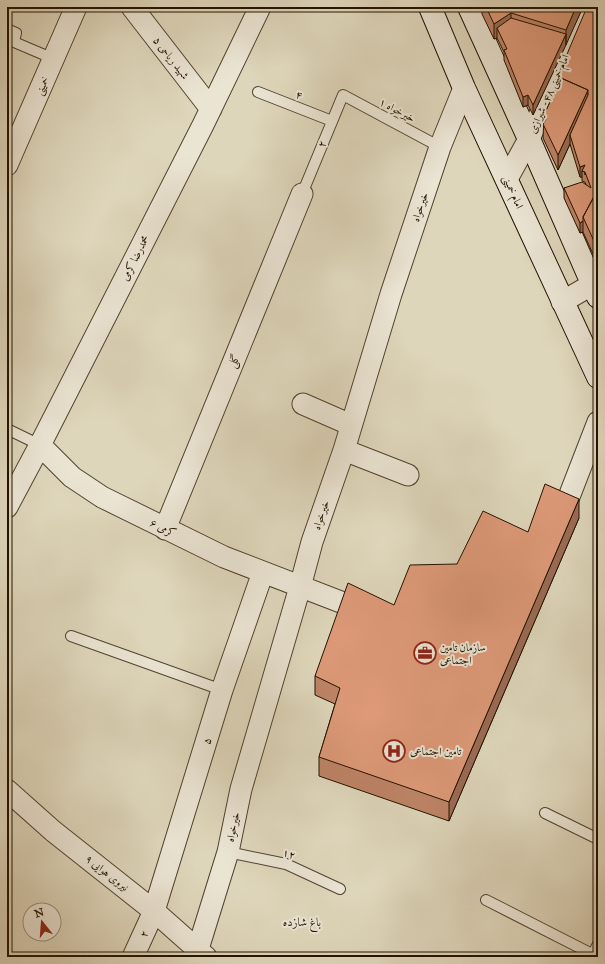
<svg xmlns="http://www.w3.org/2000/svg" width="605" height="964" viewBox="0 0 605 964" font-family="'IM FELL Great Primer',Amiri,serif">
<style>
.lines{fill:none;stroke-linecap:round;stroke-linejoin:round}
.service-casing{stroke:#51432f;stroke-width:12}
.minor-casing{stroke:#51432f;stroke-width:23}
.secondary-casing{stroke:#221200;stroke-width:24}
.service{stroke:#eae4d3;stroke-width:10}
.minor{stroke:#eae4d3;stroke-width:21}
.secondary{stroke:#eae4d3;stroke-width:22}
.wall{fill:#be8467;stroke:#221200}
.shaded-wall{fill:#9b6b54;stroke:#221200}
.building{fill:#dd9978;stroke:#221200}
.labels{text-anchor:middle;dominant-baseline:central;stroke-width:4;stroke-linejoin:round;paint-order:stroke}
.street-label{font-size:11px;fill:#221200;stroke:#eae4d3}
.poi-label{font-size:11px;fill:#221200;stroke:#eae4d3;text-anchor:start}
.neighbourhood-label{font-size:12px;fill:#221200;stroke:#eae4d3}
</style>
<rect width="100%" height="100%" fill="#ded6bb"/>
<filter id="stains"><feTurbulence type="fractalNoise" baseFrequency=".005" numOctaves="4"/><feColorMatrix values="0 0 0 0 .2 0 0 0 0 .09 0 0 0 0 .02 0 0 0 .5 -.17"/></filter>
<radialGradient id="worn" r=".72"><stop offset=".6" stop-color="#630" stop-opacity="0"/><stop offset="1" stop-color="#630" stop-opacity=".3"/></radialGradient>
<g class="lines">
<g class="service-casing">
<path id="service" d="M7,29L16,33L14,42L54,59
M258,92L332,121
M302,194L343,95L440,147
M7,429L40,445
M71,636L222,690
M545,813L598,839
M228,852L286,864L340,889
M486,900L592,954
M591,957L598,944"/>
</g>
<g class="minor-casing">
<path id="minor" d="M132,7L211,109
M7,165L76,7
M507,179L529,139L587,7
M562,302L593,284L598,278
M303,404L351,425
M40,445L72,477L102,497L224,557L346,604
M344,450L408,475
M567,502L598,422
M7,507L40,445L203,125L260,7
M165,529L302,194
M7,790L53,831L154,911L206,957
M198,949L228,852L241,789L300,587L312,542L344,450L391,294L440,147L464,88
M133,957L154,911L222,690L263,572"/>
</g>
<g class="secondary-casing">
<path id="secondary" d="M430,7L464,88L598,377
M469,7L529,139L598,297"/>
</g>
<use href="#service" class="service"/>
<use href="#minor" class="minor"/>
<use href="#secondary" class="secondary"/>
</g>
<path class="wall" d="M482,7H583L533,115L528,105L523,107L504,60V52L497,38L494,39L482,14Z
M598,7V265L583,232L580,233L564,198V188L586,185L585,182L582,181V177H580L570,144L558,170L543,138L544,115L556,89V80Z
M579,518L449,821L319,776V757L335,704L315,695V676L394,605L457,564L528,532Z"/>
<path class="shaded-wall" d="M576,7H583L566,45V30Z
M511,13V28H497V38L494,39V24Z
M566,34V45L533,115V105Z
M588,90V105L570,135V144L558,170V155Z
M528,95V105L523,107V97Z
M585,165V175V172L582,171V177H580V167Z
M583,221V232L580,233V223Z
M579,499V518L449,821V802Z"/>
<path class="building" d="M486,7H576L566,30L511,13L494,24Z
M587,7H598V189L583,217V221L580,223L564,188L582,182L591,188L585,172L582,171L585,165L580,167L570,135L588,95V90L561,78L559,81L556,80Z
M511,18L566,34L533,105L528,95L523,97L504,50L507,49L497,28Z
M561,78L588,90L558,155L543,124L547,118L544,115Z
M598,189V250L583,217Z
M545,484L579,499L449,802L319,757L340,688L315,676L348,583L394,605L410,565L457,564L483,511L528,532Z"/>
<defs>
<g id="office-ring" transform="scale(1.15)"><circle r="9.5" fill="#eae4d3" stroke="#8f2418" stroke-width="1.5"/><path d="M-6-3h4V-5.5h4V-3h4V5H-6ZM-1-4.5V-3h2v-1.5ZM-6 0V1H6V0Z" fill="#8f2418"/></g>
<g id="hospital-ring" transform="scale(1.15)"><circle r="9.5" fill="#eae4d3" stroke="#8f2418" stroke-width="1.5"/><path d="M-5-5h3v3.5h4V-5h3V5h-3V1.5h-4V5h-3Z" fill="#8f2418"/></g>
</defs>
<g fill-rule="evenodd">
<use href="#office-ring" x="425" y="653"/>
<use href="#hospital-ring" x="394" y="751"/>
</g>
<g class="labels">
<g class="street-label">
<text transform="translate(171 58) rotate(52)">۵ شهید ریاحی</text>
<text transform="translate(42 86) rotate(-66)">خمینی</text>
<text transform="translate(549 94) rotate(-66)">امام خمینی ۴۸- شیرازی</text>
<text transform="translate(299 95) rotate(22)">۴</text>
<text transform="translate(397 110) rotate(28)">خیرخواه ۱</text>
<text transform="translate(322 144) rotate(-68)">۲</text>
<text transform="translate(513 192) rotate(66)">امام خمینی</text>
<text transform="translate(420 207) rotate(-71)">خیرخواه</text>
<text transform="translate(135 258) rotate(-63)">محمدرضا کرمی</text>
<text transform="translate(234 361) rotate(-68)">گلی</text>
<text transform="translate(321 515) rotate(-71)">خیرخواه</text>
<text transform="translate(163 528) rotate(26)">کرمی ۶</text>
<text transform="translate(207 741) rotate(-73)">۵</text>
<text transform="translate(233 827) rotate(-78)">خیرخواه</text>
<text transform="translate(289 854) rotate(18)">۱۲</text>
<text transform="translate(107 873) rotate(38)">نیروی هوایی ۹</text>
<text transform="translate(144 934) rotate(-66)">۲</text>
</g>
<g class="poi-label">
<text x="440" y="647">سازمان تامین<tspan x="440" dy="13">اجتماعی</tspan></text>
<text x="410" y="751">تامین اجتماعی</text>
</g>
<g class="neighbourhood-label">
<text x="302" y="922">باغ شازده</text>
</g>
</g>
<rect width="605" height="964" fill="none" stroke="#ded6bb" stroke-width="24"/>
<rect x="8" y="8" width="589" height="948" fill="none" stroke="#221200" stroke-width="2"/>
<rect x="12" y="12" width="581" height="940" fill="none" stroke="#221200"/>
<g transform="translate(42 922) rotate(343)"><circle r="19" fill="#eae4d3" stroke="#9a907f"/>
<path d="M0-3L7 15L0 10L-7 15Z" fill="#8f2418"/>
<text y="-6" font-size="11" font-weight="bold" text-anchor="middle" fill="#221200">N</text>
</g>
<rect width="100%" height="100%" filter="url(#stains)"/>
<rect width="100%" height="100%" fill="url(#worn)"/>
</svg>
